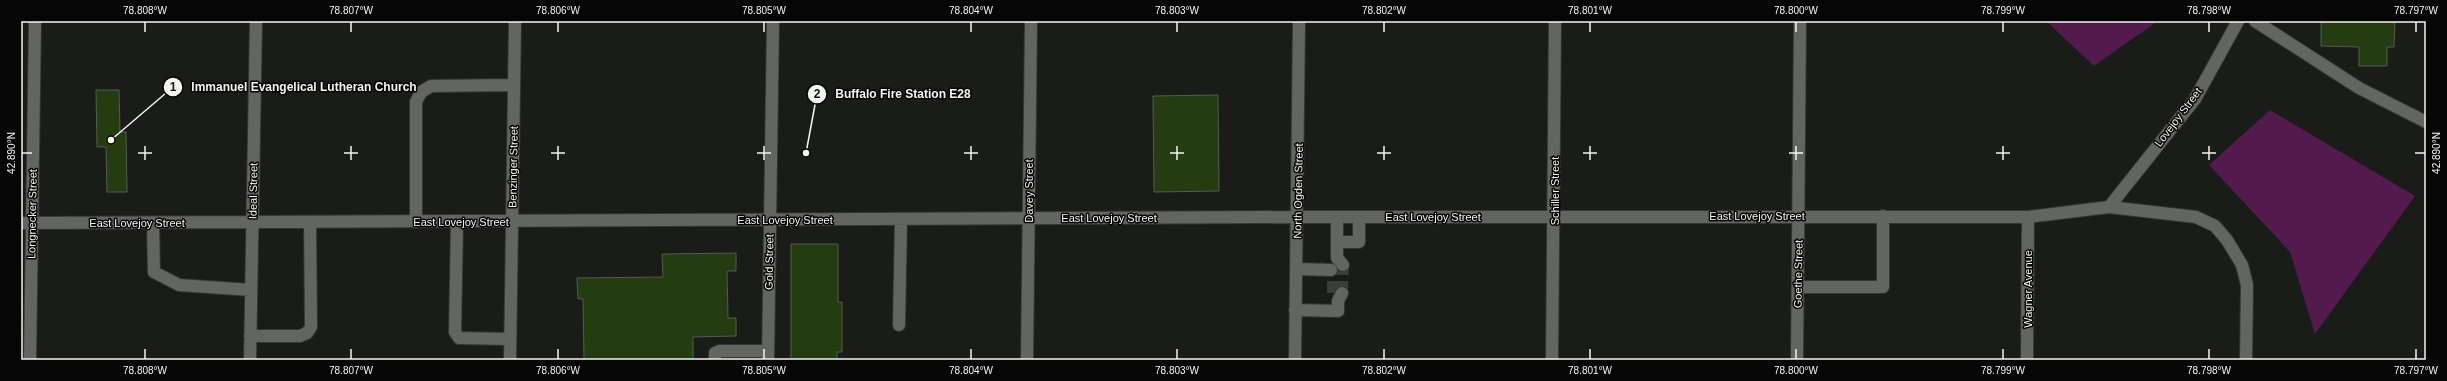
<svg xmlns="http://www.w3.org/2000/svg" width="2447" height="381" viewBox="0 0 2447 381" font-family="Helvetica,sans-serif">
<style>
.green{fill:#531a4d}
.building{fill:#243c10;stroke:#565a54}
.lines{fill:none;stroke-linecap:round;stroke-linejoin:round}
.minor-tunnel{stroke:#3a3d38;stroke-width:12;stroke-dasharray:12 6;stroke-linecap:butt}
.minor-casing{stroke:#353733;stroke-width:14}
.minor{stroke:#636660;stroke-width:12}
.ticks{fill:none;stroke:#f3f5f1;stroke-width:1.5}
.labels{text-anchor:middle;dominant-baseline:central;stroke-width:3;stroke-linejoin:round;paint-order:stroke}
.street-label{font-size:11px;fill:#f3f5f1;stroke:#050605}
.leader{fill:none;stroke:#f3f5f1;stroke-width:1.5}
.callout-dot{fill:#f3f5f1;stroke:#050605;stroke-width:1.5}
.mark-label{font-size:12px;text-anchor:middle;font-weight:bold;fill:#111}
.callout-label{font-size:12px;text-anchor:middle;font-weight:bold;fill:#f3f5f1;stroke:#050605;stroke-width:3;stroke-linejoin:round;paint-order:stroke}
.neatline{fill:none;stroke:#f3f5f1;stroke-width:1.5}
.ticks-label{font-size:10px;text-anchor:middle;fill:#f3f5f1}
</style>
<rect width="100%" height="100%" fill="#191c17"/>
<path class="green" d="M2046,21H2158L2094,66Z
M2270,110L2415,196L2315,334L2290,252L2209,165Z"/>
<path class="building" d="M2321,21H2395L2394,47H2387V66H2359V47L2321,46Z
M96,90H119L120,132H126L127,192H107L106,147H97Z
M1218,95L1219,191L1154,192L1153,96Z
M791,244H838V302H842V352H837V360H791Z
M736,253V271H727L728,318H736V336L693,337V360H584L583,299H578L577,278L663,277L662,254Z"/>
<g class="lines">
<path class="minor-tunnel" d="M1333,293V265
M1342,293L1343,265"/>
<g class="minor-casing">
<path id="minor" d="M2255,21L2359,88L2426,122
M2109,207L2195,99L2238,21
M1337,217V258L1343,265
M416,222V102L421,92L431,86L514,85
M457,222L455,332L459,338L510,339
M21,223L1298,217H2028L2109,207L2196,217L2215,226L2227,240L2242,265L2247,285L2246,360
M153,223L154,272L179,285L251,290
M1337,242H1359V217
M1296,269L1331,270
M1798,287H1883V216
M1295,310L1338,311V301L1342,293
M899,325L901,220
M250,336H300L307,333L311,327L310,222
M30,360L35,21
M250,360L256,21
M510,360L515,21
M715,360V353L719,351H768
M768,360L773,21
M1027,360L1031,21
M1295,360L1299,21
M1552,360L1555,21
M1797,360L1800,21
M2027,360L2028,217"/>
</g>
<use href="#minor" class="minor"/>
</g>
<path class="ticks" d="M145,22V32M351,22V32M558,22V32M764,22V32M971,22V32M1177,22V32M1384,22V32M1590,22V32M1796,22V32M2003,22V32M2209,22V32M2416,22V32M145,146V160M351,146V160M558,146V160M764,146V160M971,146V160M1177,146V160M1384,146V160M1590,146V160M1796,146V160M2003,146V160M2209,146V160M22,153H32M138,153H152M344,153H358M551,153H565M757,153H771M964,153H978M1170,153H1184M1377,153H1391M1583,153H1597M1789,153H1803M1996,153H2010M2202,153H2216M2415,153H2425M145,349V359M351,349V359M558,349V359M764,349V359M971,349V359M1177,349V359M1384,349V359M1590,349V359M1796,349V359M2003,349V359M2209,349V359M2416,349V359"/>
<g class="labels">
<g class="street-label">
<text transform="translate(2178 117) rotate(-53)">Lovejoy Street</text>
<text transform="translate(513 167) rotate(-89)">Benzinger Street</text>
<text transform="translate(253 191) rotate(-89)">Ideal Street</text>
<text transform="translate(1029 191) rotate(-90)">Davey Street</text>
<text transform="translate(1298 191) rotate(-89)">North Ogden Street</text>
<text transform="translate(1555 191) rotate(-90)">Schiller Street</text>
<text transform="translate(32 214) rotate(-89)">Longnecker Street</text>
<text x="1757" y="216">East Lovejoy Street</text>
<text x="1433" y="217">East Lovejoy Street</text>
<text x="1109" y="218">East Lovejoy Street</text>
<text x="785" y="220">East Lovejoy Street</text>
<text x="461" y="222">East Lovejoy Street</text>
<text x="137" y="223">East Lovejoy Street</text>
<text transform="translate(769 262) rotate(-89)">Gold Street</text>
<text transform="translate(1798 274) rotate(-89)">Goethe Street</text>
<text transform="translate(2028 289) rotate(-90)">Wagner Avenue</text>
</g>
</g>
<path class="leader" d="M111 140L173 87M806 153L817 94"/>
<g class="callout-dot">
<circle cx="111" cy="140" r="4"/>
<circle cx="806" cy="153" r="4"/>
<circle cx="173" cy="87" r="10"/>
<circle cx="817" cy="94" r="10"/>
</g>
<g class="mark-label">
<text x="173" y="91">1</text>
<text x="817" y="98">2</text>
</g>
<g class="callout-label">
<text x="304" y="91">Immanuel Evangelical Lutheran Church</text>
<text x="903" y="98">Buffalo Fire Station E28</text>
</g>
<rect width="2447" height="381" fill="none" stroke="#050605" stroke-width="44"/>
<rect x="22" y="22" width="2403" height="337" class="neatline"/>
<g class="ticks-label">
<text x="145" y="14">78.808°W</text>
<text x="351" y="14">78.807°W</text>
<text x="558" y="14">78.806°W</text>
<text x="764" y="14">78.805°W</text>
<text x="971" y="14">78.804°W</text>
<text x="1177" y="14">78.803°W</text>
<text x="1384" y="14">78.802°W</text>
<text x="1590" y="14">78.801°W</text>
<text x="1796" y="14">78.800°W</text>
<text x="2003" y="14">78.799°W</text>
<text x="2209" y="14">78.798°W</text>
<text x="2416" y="14">78.797°W</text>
<text transform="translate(11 153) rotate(-90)" y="4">42.890°N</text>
<text transform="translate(2436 153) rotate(-90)" y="4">42.890°N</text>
<text x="145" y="374">78.808°W</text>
<text x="351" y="374">78.807°W</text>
<text x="558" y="374">78.806°W</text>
<text x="764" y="374">78.805°W</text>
<text x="971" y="374">78.804°W</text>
<text x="1177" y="374">78.803°W</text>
<text x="1384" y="374">78.802°W</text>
<text x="1590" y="374">78.801°W</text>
<text x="1796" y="374">78.800°W</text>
<text x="2003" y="374">78.799°W</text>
<text x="2209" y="374">78.798°W</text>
<text x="2416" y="374">78.797°W</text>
</g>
</svg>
